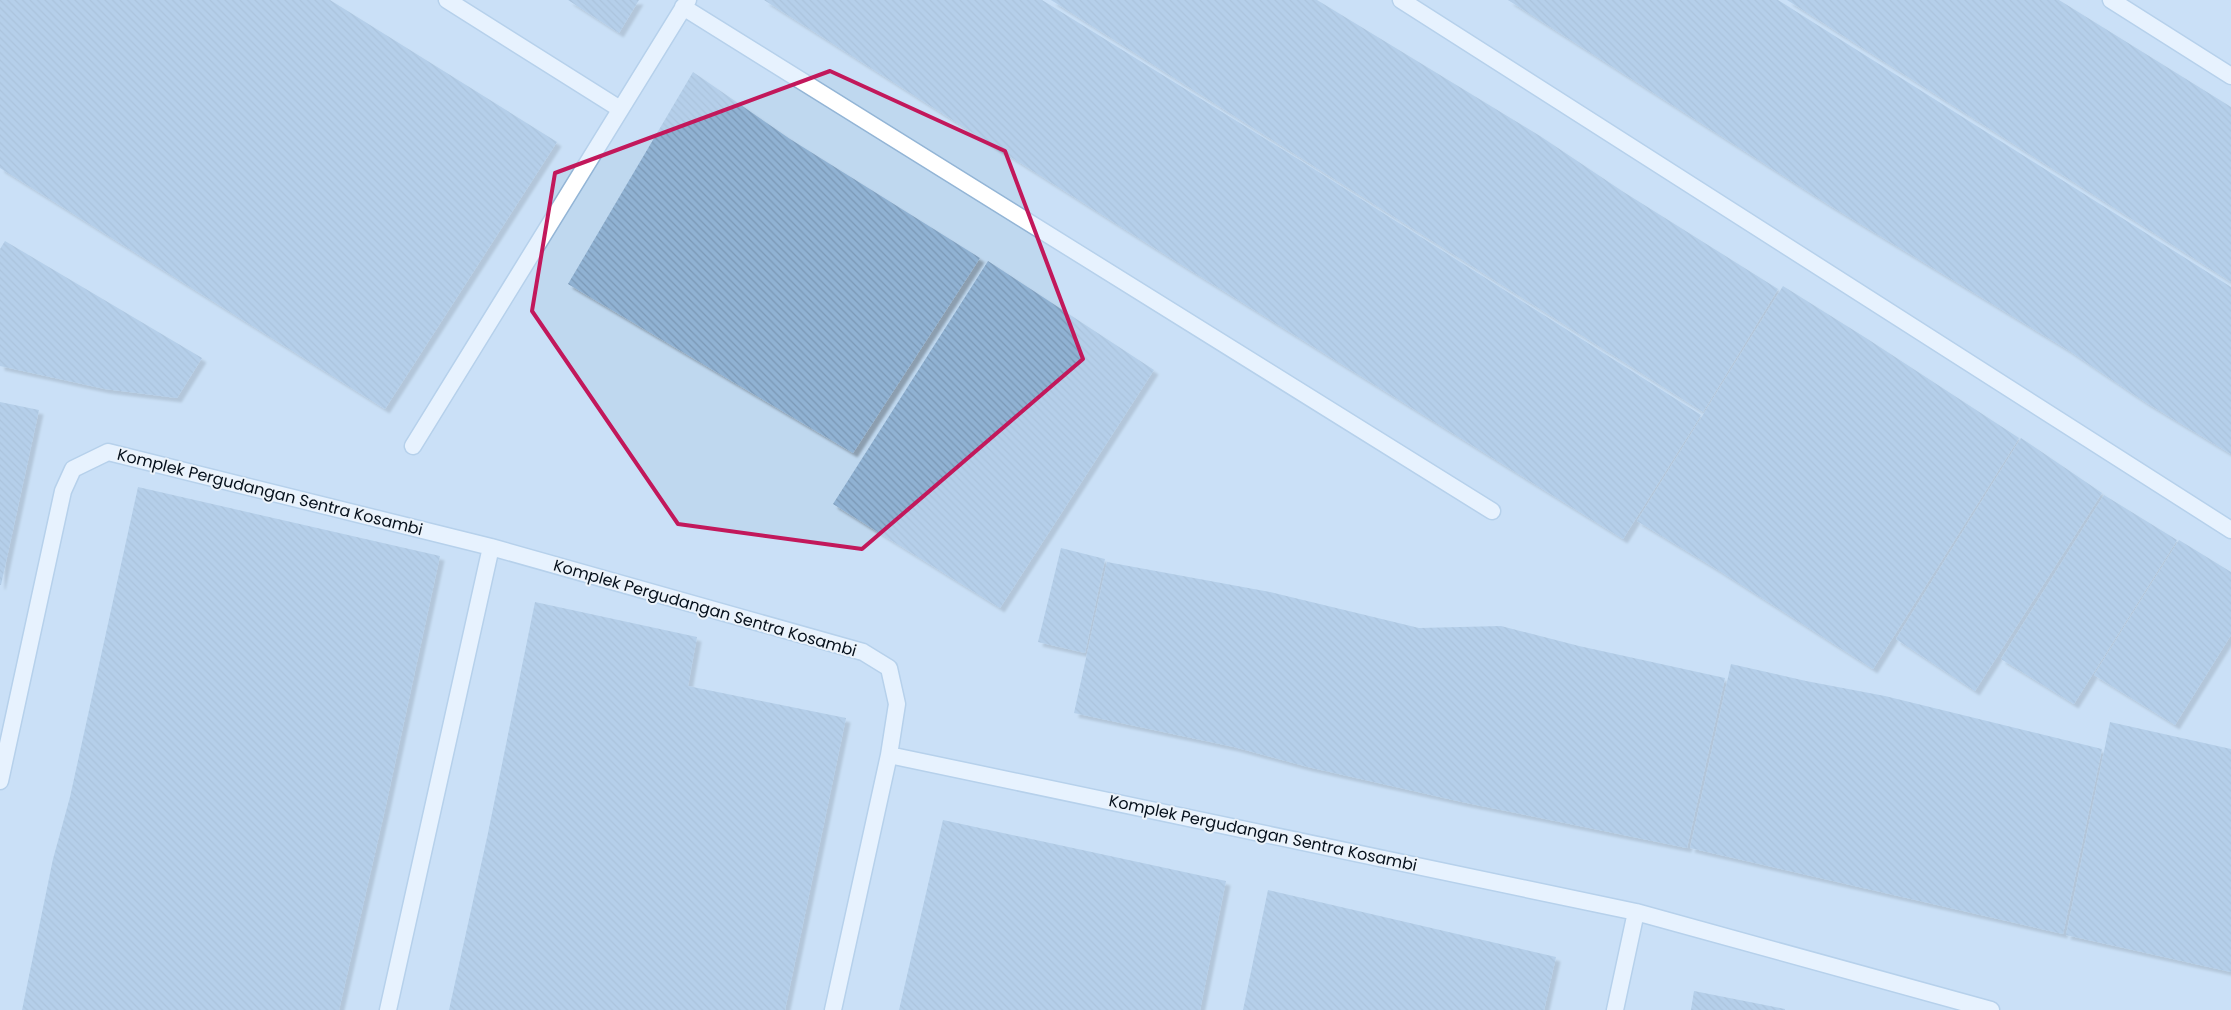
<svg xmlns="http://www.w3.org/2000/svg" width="2231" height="1010" viewBox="0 0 2231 1010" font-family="Poppins,sans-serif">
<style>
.built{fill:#bfd8ef}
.building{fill:url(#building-back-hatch);filter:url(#shadow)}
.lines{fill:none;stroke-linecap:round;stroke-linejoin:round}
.service-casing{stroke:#93b5d6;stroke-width:19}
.service{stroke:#fff;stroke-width:16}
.marked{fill:none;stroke:#c2185b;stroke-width:4;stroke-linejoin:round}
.labels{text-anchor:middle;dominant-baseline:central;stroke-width:4;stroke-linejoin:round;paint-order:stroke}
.street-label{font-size:16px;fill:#05101c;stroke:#ecf3fa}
</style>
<defs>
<pattern id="building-back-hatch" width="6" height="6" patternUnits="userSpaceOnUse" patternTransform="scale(1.25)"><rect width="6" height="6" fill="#90b2d3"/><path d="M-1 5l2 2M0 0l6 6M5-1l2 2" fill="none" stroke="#7b98b5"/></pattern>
<filter id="shadow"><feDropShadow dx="4.5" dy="4.5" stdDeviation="1" flood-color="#0004"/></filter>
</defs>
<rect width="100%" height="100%" fill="#d3e8fd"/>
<path class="built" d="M0,0H2231V1010H0Z"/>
<path class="building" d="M0,0H330L557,142L385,409L0,168Z
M568,0H639L619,33Z
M764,0H1042L1306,164L1701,415L1623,539L1148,244Z
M1051,0H1317L1540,136L1622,191L1778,289L1703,412Z
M1508,0H1778L2231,287V454L2145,402L2068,350L1829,205Z
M1787,0H2059L2223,102L2231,107V282Z
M693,72L790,139L980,258L853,453L568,284Z
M5,241L202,358L177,398L105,389L0,366V249Z
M988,261L1154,370L1000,608L833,504Z
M1783,286L1866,338L2019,438L1873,669L1718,570L1637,521Z
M0,402L39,410L1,585H0Z
M2021,438L2102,493L1975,691L1896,639Z
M138,487L440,556L386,805L339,1010H22L53,859L70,797Z
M2104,495L2177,540L2074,704L2001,659Z
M2179,540L2231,572V635L2175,725L2094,675Z
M1061,548L1105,559L1085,653L1038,642Z
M1107,562L1270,592L1419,628L1501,626L1579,646L1725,678L1687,848L1462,802L1308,767L1234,747L1074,713Z
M535,602L697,637L688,686L846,718L785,1010H449L488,833Z
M1731,664L1806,681L1885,696L2102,749L2063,934L1690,848Z
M2110,722L2231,749V972L2066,935Z
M943,820L1226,881L1200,1010H899Z
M1268,890L1556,957L1544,1010H1243Z
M1694,991L1785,1009V1010H1691Z"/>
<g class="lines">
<g class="service-casing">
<path id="service" d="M447,0L620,109
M1401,0L2231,530
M2111,0L2231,76
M683,7L1492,511
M413,446L688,0
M0,781L63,491L73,469L108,452L491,547L863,652L889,668L897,704L889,755
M1636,912L1991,1010
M388,1010L491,547
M833,1010L889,755L1636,912L1615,1010"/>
</g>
<use href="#service" class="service"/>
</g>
<path d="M0 0H2231V1010H0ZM830,71L1005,151L1083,359L862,549L678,524L532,311L555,173Z" fill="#d3e8fd" fill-opacity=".55" fill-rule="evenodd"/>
<path class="marked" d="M830,71L1005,151L1083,359L862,549L678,524L532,311L555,173Z"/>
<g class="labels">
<g class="street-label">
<text transform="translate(270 492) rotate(14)">Komplek Pergudangan Sentra Kosambi</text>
<text transform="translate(705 608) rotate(16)">Komplek Pergudangan Sentra Kosambi</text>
<text transform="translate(1263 833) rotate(12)">Komplek Pergudangan Sentra Kosambi</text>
</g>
</g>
</svg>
